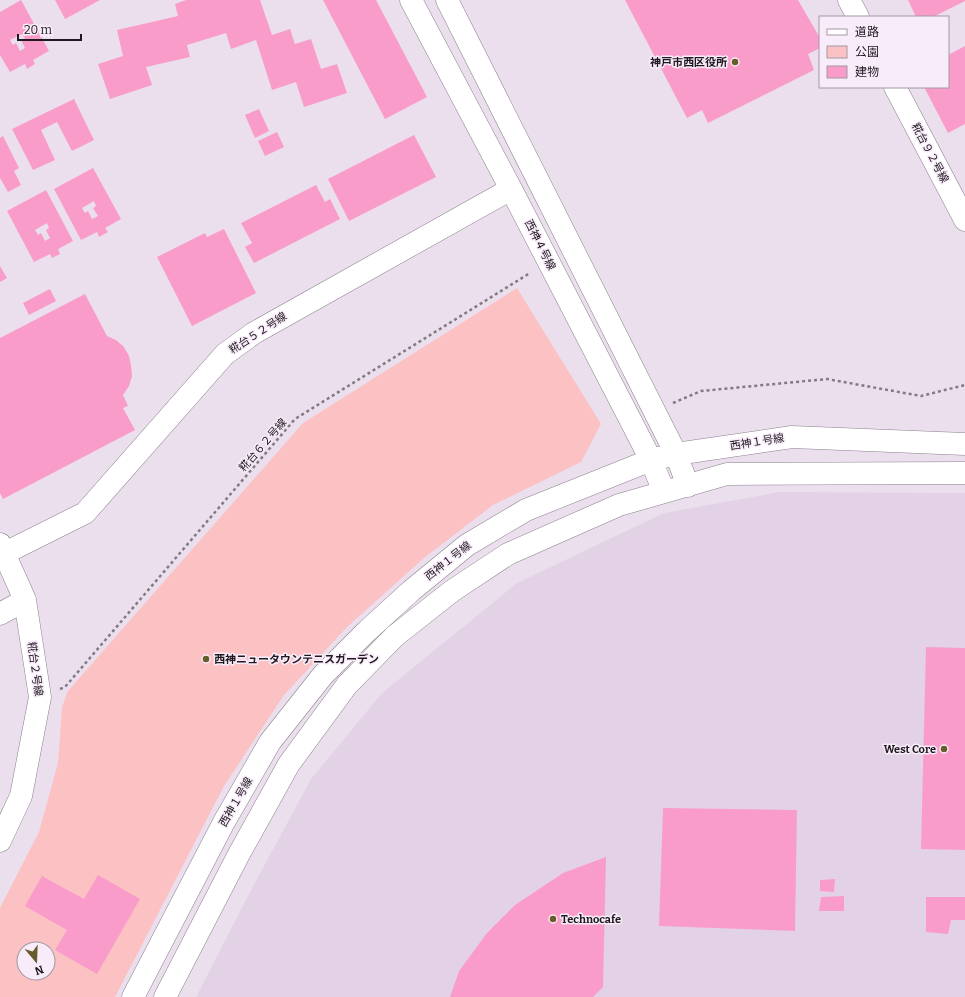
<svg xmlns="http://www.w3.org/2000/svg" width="965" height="997" viewBox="0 0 965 997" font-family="Bitter,'Noto Sans JP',serif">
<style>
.built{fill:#e3d2e6}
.green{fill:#fbc1c3;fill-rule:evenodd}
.building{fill:#f99cca;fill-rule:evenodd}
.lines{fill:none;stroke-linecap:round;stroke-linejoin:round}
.minor-casing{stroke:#8b808d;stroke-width:23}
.path{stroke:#827a83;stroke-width:2.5;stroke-dasharray:3 3;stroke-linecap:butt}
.minor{stroke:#fff;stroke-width:22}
.poi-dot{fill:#685d2a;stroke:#f9ecfa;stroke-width:1.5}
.labels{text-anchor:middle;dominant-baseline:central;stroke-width:3;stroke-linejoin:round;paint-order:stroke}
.poi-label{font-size:11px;font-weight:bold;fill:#1d191e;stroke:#f9ecfa;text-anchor:end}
.street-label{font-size:11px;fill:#1d191e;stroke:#f9ecfa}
</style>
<rect width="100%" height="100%" fill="#ebdfed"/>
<path class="built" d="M780,492L965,493V997H196L250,892L311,779L382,693L517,583L664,513Z"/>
<path class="green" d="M517,288L601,424L581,462L493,505L424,558L347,627L284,695L224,786L115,997H0V908L39,832L58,763L62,707L68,691L303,423ZM24,949H48V973H24Z"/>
<path class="building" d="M21,0L49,51L33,60L35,64L27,69L25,64L10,72L0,55V12ZM22,34L25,39L21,40L25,48L20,51L16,43L13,45L10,40Z
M55,0H100L65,19Z
M186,0H260L272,35L290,29L295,44L311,39L321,69L337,64L347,93L304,107L296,82L272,90L256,40L231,49L226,33L187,45L190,57L146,67L152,85L110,99L98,64L123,56L117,30L178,16L175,4Z
M323,0H376L427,97L385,119Z
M625,0H798L820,38V48L808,54L814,70L708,123L702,110L687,118Z
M908,0H965V1L933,17H916Z
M965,46V124L948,133L924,87H948V55Z
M74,99L94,140L72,151L57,122L41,130L55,160L33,170L12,129Z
M259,109L269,131L255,138L245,115Z
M277,132L284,147L265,156L258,141Z
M414,135L436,177L349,221L328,179Z
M3,136L19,168L14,171L21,185L8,192L0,178V138Z
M93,168L121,219L105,228L108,232L99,237L97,232L81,240L54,189ZM94,201L96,206L93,208L98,216L92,219L88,211L85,213L82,208Z
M316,185L325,202L330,199L340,219L254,263L245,247L252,243L241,223Z
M46,190L73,241L58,249L60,254L52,258L50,254L34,262L7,211ZM47,223L49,228L46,230L50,238L45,241L41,233L38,235L35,230Z
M224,229L256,293L192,326L157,257L205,233L207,237Z
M0,266L7,278L0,282Z
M50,289L56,301L29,315L23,303Z
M85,294L107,336L116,340L124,347L129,356L131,365L132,376L129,386L123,395L128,406L123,408L135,430L3,499L0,493V338Z
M926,647L965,648V850L921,849Z
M663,808L797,810L795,931L659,926Z
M606,857L603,987L593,997H450L459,971L487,933L515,905L563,873Z
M98,875L140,899L97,974L55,950L67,930L25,906L42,876L84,899Z
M835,879L834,892L820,891V880Z
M844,896V911H819L821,897Z
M926,897H965V920H951L948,934L926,932Z"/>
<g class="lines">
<g class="minor-casing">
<path id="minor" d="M411,0L511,189L651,460L664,492
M447,0L676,454L688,486
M849,0L858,17
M895,87L965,220
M0,544L25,600L40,697L21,796L0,841
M5,553L85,513L225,354L254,333L511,189
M0,614L25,600
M133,997L224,822L270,742L323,675L367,631L412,590L467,545L526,510L651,460L676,454L792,437L965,444
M165,997L239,854L289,764L347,685L395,636L452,591L508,554L619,505L727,474L965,473"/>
</g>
<path class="path" d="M673,403L701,391L827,379L921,396L965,385
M60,689L65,687L295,419L530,273"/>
<use href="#minor" class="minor"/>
</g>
<g class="poi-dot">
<circle cx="735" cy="62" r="4"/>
<circle cx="206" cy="659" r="4"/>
<circle cx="944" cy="749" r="4"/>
<circle cx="553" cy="919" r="4"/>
</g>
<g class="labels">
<g class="poi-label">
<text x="727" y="62">神戸市西区役所</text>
<text x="214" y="659" text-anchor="start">西神ニュータウンテニスガーデン</text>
<text x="936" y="749">West Core</text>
<text x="561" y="919" text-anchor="start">Technocafe</text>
</g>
<g class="street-label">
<text transform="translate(930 153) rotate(62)">糀台９２号線</text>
<text transform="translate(540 245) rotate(63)">西神４号線</text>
<text transform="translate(258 333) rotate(-33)">糀台５２号線</text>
<text transform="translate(757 442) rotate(-9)">西神１号線</text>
<text transform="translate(263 445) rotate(-49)">糀台６２号線</text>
<text transform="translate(448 561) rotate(-38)">西神１号線</text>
<text transform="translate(35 669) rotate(82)">糀台２号線</text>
<text transform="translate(236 802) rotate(-60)">西神１号線</text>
</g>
</g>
<rect x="819" y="16" width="130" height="72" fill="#f9ecfa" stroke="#a198a2"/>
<rect x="827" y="29" width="20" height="6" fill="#ffffff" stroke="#a198a2"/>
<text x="855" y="36" font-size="12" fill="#1d191e">道路</text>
<rect x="827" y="46" width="20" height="12" fill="#fbc1c3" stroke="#a198a2"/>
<text x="855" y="56" font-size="12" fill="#1d191e">公園</text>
<rect x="827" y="66" width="20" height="12" fill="#f99cca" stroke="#a198a2"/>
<text x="855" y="76" font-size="12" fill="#1d191e">建物</text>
<g transform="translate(36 961) rotate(161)"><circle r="19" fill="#f9ecfa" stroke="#a198a2"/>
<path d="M0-3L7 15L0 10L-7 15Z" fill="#685d2a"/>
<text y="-6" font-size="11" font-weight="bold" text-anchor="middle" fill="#1d191e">N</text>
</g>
<path d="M18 34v6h63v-6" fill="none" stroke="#1d191e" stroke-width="2"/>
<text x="24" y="34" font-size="12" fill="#1d191e" stroke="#f9ecfa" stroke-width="3" paint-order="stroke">20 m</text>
</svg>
